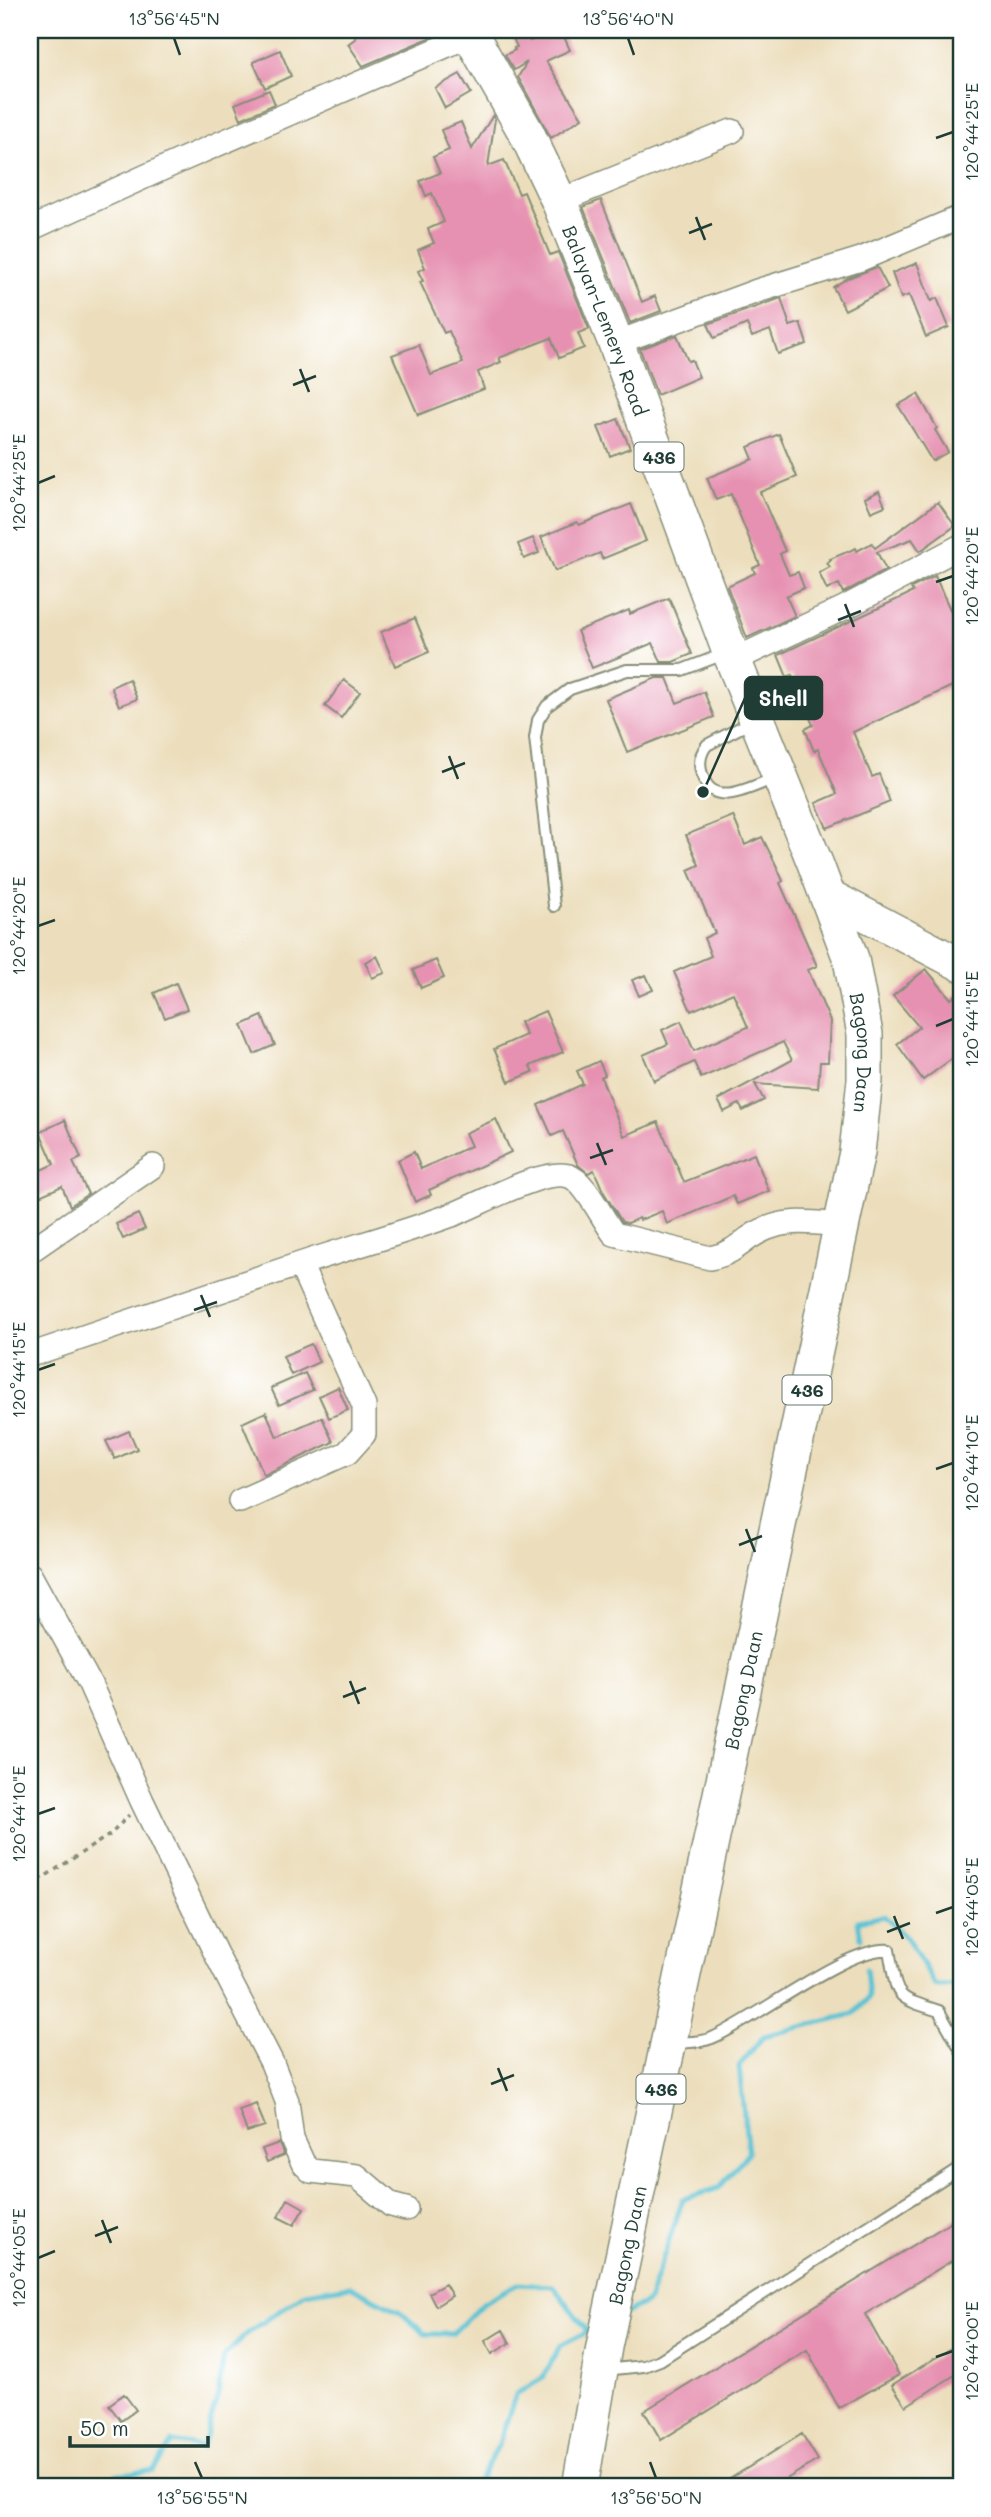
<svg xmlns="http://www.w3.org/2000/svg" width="991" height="2517" viewBox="0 0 991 2517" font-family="Mali,sans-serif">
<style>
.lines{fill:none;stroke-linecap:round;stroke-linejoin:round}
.stream{stroke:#57c1d3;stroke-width:5}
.building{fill:#e691b1}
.lane-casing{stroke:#868e78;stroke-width:14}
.street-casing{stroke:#868e78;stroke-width:26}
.secondary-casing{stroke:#868e78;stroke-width:35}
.primary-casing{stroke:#868e78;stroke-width:38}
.path{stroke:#868e78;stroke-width:3.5;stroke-dasharray:5 5;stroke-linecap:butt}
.lane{stroke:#fff;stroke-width:10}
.street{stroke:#fff;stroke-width:23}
.secondary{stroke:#fff;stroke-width:32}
.primary{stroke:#fff;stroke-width:35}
.ticks{fill:none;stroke:#1f3d34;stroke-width:2.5}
.labels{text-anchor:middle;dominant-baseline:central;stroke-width:5;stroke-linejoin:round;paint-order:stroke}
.shield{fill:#fff;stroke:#627771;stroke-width:2}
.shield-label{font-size:18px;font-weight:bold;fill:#1f3d34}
.street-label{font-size:19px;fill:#1f3d34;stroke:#fff}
.leader{fill:none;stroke:#1f3d34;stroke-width:2.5}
.callout-dot{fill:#1f3d34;stroke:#fff;stroke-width:2.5}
.callout{fill:#1f3d34;stroke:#1f3d34;stroke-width:2.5}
.callout-label{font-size:21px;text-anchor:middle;font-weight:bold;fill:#fff}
.neatline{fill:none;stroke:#1f3d34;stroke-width:2.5}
.ticks-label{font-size:18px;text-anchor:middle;fill:#1f3d34}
</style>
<rect width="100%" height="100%" fill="#fff"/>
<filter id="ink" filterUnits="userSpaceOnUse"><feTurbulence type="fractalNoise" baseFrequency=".0143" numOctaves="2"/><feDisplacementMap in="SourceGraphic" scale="14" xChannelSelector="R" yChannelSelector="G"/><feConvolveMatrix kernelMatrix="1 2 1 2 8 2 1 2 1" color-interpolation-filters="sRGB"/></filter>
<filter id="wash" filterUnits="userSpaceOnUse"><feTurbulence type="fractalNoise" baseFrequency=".00686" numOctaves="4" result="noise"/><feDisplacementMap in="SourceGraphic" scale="28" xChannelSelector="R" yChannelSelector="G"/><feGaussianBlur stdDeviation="1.57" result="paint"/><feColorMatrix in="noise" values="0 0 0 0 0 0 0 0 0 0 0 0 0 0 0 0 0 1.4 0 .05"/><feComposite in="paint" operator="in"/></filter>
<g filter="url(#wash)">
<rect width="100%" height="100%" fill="#ecdebc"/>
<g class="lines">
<path class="stream" d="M861,1939L858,1921L884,1916L909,1941L935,1986H961
M624,2314L648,2302L683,2199L719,2188L748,2153L739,2066L764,2036L854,2014L869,1997L866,1969
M100,2487L118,2474L153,2471L173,2442L203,2447L218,2395L224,2356L248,2333L305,2293L350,2286L400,2312L425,2334H452L484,2302L518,2284L553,2286L588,2332
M475,2487L498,2446L516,2394L543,2378L560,2346L593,2329"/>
</g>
<g id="blocks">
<path class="building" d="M352,30H448L363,66L348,44L356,38Z
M509,30H525L530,41L555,30H561L570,50L546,61L582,118L551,138L518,77L527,62L514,70L505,55L515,50L514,48L517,47Z
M280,50L291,76L265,88L253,62Z
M460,74L471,93L445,108L435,88Z
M269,90L275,104L241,119L235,104Z
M493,115L495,119L488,166L504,160L519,194L524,192L550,255L558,252L589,329L578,333L584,348L559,358L551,338L499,358L501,362L478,372L484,389L418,415L392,355L419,345L431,375L463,363L449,331L444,333L420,282L423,281L418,271L425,268L418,250L434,243L428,229L444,222L432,193L426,196L420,181L440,173L433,157L449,150L441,130L461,122L472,149Z
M601,200L642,302L655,296L661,311L630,323L583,207Z
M917,263L931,301L937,298L949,327L926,337L909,295L901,298L892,273Z
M877,267L888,288L845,310L833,287L848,278Z
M781,298L790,326L800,323L807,344L778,354L770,330L752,337L747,324L714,338L708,324Z
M677,335L688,361L692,360L699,377L657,395L640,349Z
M918,394L937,428L935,430L948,452L932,461L898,405Z
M618,419L630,448L610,456L598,427Z
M779,434L797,477L760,492L785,551L780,554L789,575L798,572L804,588L786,596L795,616L747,638L727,586L755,573L753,568L760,565L731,494L716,500L707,478L753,459L748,447Z
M879,491L885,506L871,512L865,498Z
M938,502L955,526L920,551L912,539L877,552L886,570L843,593L839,584L827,590L819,573L830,567L827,563L831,560L830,559L856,548L857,551L872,543L875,548Z
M631,504L646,541L602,559L600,553L555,571L541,537L577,522L579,525Z
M533,538L539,553L524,559L518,544Z
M935,576L961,634V682L853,732L872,777L879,774L890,802L827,828L816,803L837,794L818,749L814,751L805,729L813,725L792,675L787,677L778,655L913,592L911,588Z
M669,598L692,654L673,662H661L653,643L592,668L577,631L629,610L630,614Z
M415,618L429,652L395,666L381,632Z
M656,678H667L677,703L704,692L714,717L627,752L606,699Z
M129,679L137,699L119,706L111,687Z
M344,680L360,692L341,718L325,706Z
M733,816L745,845L762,837L776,865L783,881L780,883L817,966L808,970L830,1021L828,1062H820L818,1088L755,1084L764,1100L743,1111L739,1104L724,1112L718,1100L792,1060L783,1042L701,1078L694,1062L654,1081L643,1055L668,1044L662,1030L681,1021L694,1051L748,1027L733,993L691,1011L674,972L711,956L704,938L715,933L688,870L699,865L686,835Z
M377,956L385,973L372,978L365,962Z
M436,960L444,978L421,988L413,970Z
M926,969L951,999L961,991V1052L923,1080L897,1044L919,1027L893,996Z
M646,975L653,990L639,996L632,980Z
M176,983L187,1009L165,1018L154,993Z
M545,1011L563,1052L530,1066L533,1072L509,1082L494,1049L526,1035L520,1022Z
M262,1016L275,1045L254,1054L242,1025Z
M599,1061L605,1075L601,1077L624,1136L658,1122L684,1182L754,1154L769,1191L737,1204L733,1196L667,1224L662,1211L640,1220L639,1218L628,1223L622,1222L603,1191L594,1170L588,1173L578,1165L563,1131L552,1136L538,1105L583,1084L577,1071Z
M496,1119L511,1152L429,1190L431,1195L415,1202L398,1160L414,1152L421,1169L471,1146L465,1133Z
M65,1120L81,1158L73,1162L88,1194L70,1206L62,1186L35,1198L30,1186V1175L54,1164L40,1132Z
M138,1214L145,1229L123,1239L116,1224Z
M311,1344L319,1362L291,1375L283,1356Z
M305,1373L313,1390L279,1405L271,1388Z
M338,1387L348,1410L329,1418L319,1396Z
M266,1412L277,1437L322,1417L333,1442L264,1475L242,1423Z
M129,1431L137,1449L115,1459L106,1441Z
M256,2104L265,2126L247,2132L239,2110Z
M279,2143L284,2155L267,2162L262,2149Z
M288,2199L304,2208L294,2225L278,2217Z
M961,2216V2255L865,2314L899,2375L839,2408L807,2350L661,2440L644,2411Z
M445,2284L452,2296L436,2306L429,2293Z
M503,2330L510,2343L492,2354L485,2341Z
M961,2342V2371L906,2406L892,2385Z
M124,2394L136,2410L121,2421L109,2405Z
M802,2434L818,2460L773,2487H717Z"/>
</g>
</g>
<g filter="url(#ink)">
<use href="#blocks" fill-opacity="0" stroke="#868e78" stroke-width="2"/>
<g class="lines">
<g class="lane-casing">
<path id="lane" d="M753,721L707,745C699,755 698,765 703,777C714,810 755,785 777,777
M554,906L535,738L538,720L547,706L570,689L627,670H682L724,654
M674,2043C686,2042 701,2043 712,2038C755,2020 847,1946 889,1950C898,1998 892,1996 939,2011L961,2050
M604,2370L644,2366L660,2360L961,2167"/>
</g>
<g class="street-casing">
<path id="street" d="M559,201L732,131
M30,229L186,158L471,35
M616,343L757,291L861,259L961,217
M734,660L844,608L961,546
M30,1251L153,1166
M30,1355C119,1325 208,1295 297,1265C348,1248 399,1234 449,1216C477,1206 542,1168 569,1176C585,1181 603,1220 614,1234L710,1258C727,1255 736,1248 749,1238C780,1217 806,1222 840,1225
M240,1501L347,1453L364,1434V1406L300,1264
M30,1575L90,1684L142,1801L216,1954L272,2063L287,2101L292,2139L303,2163L311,2171L357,2176L391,2205L406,2209"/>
</g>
<g class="secondary-casing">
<path id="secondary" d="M828,895L961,965"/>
</g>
<g class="primary-casing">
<g id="primary">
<path id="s1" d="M468,30L527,134L559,201L616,343L730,652L815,863L851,959L865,1034V1080L857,1152L604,2347L580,2487"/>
</g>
</g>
<path class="path" d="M30,1886L111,1834L129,1815"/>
<use href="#lane" class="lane"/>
<use href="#street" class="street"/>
<use href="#secondary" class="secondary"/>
<use href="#primary" class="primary"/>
</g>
</g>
<path class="ticks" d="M174,38L180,55M628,38L634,55M936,138L953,132M696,217L705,240M689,233L712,224M300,369L309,392M293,385L316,376M38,483L55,476M936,582L953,576M845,604L854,627M838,620L861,611M449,756L458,779M442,772L465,763M38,926L55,920M936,1026L953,1019M597,1143L606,1165M590,1158L613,1150M201,1295L210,1317M194,1310L217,1302M38,1370L55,1364M936,1469L953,1463M746,1529L755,1552M739,1545L762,1536M350,1681L359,1704M343,1697L366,1688M38,1814L55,1808M936,1913L953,1907M894,1916L903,1939M887,1932L910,1923M498,2068L507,2091M491,2084L514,2075M102,2220L111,2243M95,2236L118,2227M38,2258L55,2251M936,2357L953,2351M195,2462L202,2478M650,2462L656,2478"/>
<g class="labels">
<g class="shield">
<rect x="634.5" y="442.5" width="49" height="29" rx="5"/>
<rect x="782.5" y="1375.5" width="49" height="29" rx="5"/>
<rect x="636.5" y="2074.5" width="49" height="29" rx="5"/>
</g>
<g class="shield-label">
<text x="659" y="457">436</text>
<text x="807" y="1390">436</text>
<text x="661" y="2089">436</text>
</g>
<g class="street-label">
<text stroke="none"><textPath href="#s1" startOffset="322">Balayan-Lemery Road</textPath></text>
<text stroke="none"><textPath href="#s1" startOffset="1101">Bagong Daan</textPath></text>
<text transform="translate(743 1690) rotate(-78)">Bagong Daan</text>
<text transform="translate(627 2245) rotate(-78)">Bagong Daan</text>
</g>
</g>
<path class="leader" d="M703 792L745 698"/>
<circle class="callout-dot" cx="703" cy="792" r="7"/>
<rect class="callout" x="745" y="677" width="77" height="42" rx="7"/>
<g class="callout-label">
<text x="783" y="706">Shell</text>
</g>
<rect width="991" height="2517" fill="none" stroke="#fff" stroke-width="77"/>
<path d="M70 2436v10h138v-10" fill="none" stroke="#1f3d34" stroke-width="3.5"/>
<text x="80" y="2436" font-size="21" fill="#1f3d34" stroke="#ffffff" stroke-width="5" paint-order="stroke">50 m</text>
<rect x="38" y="38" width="915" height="2440" class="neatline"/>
<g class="ticks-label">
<text x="174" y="25">13°56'45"N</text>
<text x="628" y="25">13°56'40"N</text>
<text transform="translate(972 132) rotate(-90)" y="6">120°44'25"E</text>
<text transform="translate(19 483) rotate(-90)" y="6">120°44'25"E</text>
<text transform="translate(972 576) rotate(-90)" y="6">120°44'20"E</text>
<text transform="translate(19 926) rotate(-90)" y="6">120°44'20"E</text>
<text transform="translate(972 1019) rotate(-90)" y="6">120°44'15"E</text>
<text transform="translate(19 1370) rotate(-90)" y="6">120°44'15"E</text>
<text transform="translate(972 1463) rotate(-90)" y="6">120°44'10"E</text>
<text transform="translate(19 1814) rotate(-90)" y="6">120°44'10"E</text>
<text transform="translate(972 1907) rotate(-90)" y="6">120°44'05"E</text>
<text transform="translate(19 2258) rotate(-90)" y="6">120°44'05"E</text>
<text transform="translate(972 2351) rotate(-90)" y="6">120°44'00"E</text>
<text x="202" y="2504">13°56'55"N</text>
<text x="656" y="2504">13°56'50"N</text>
</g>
</svg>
